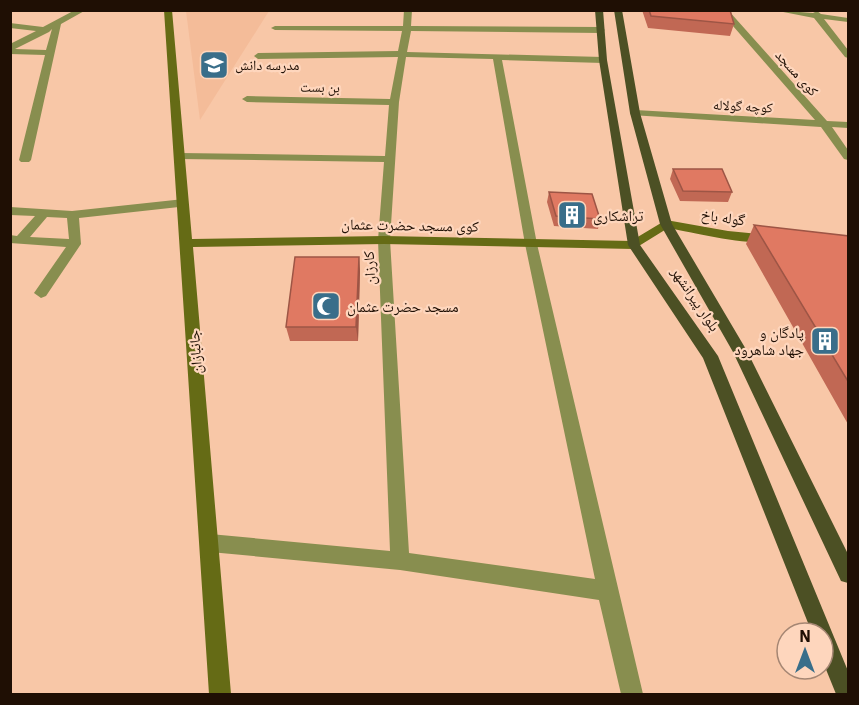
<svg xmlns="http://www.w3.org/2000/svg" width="859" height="705" viewBox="0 0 859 705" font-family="'IBM Plex Sans','Noto Naskh Arabic',sans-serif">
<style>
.built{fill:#f4bc99}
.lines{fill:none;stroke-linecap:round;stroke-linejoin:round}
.street{fill:#888e4f;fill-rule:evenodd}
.secondary{fill:#656b15;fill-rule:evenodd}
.primary{fill:#4c5024;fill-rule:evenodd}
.wall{fill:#c16854}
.shaded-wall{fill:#9d5545}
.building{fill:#e07962;stroke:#9d5545;stroke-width:1.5}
.labels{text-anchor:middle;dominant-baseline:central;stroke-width:4.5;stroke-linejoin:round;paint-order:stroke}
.far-poi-label{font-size:14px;fill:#1f0f04;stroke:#fed6bd;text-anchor:start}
.far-street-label{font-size:14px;fill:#1f0f04;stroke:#fed6bd}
.poi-label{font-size:15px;fill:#1f0f04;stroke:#fed6bd;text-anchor:start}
.street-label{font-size:15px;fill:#1f0f04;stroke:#fed6bd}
</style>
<rect width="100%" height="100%" fill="#f8c7a7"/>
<path class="built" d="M186,11H269L200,120Z"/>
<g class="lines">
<path class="street" d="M75,10H86L61,24L31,160L29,162H21L19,160L45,55L10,54V44L36,31L10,28V23L43,27ZM52,29L46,50L15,49L49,32Z
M404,10H412L411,26L601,27L605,30L601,33L411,31L407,52L603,57L607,60L603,63L502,60L537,244L643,694H621L599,600L400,570L210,552L203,549L201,543L203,537L210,534L390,551L378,240L384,162L180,159L175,156L180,153L385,156L389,105L247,102L242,99L247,96L390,99L398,57L258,59L254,56L258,53L398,51L402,31L275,30L271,28L275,26H403ZM406,57L493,59L525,244L595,579L409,553L390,240L399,102Z
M719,10H728L827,121L848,122V128L832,127L848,150V160L844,159L821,127L631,115L630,113L635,110L815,120Z
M773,10L813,13L817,11L821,14L848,18V22L824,19L848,50V58L845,57L814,18Z
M184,199L188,200V206L79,218L81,244L46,296L41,298L34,293L66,247L10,243V235L17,236L35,216L10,215V207L72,211ZM47,217L67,218L69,239L30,237Z"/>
<path class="secondary" d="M164,10H172L192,239L384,236L631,241L666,220L728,231L768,235L774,239C764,250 686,231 668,228L634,249L384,244L193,247L231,694H209Z"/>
<path class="primary" d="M595,10H603L607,60L640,245L718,356L848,671V694H836L823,662V633H812L703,358L628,245L599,60Z
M614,10H622L640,113L672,224L747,351L848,554V583L841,581L733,352L660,224L630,113Z"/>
</g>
<path class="wall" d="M642,10H730L734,24L730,36L648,28Z
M673,169L732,192L728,202L680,201L670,179Z
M549,192L600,219L598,229L554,226L547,202Z
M754,225L849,236V426L746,244Z
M359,257L360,271L358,341H290L286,327Z"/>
<path class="shaded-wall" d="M359,257L360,271L358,341L356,327Z"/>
<path class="building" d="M649,10H730L734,24L651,16Z
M673,169H722L732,192L683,191Z
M549,192L592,194L600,219L556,216Z
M754,225L849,236V383Z
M295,257H359L356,327H286Z"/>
<defs>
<g id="school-square" transform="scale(1.5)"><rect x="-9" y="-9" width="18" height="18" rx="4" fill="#396e8a" stroke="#fed6bd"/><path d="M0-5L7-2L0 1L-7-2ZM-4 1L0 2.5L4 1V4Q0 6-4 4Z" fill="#fff"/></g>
<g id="building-square" transform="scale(1.5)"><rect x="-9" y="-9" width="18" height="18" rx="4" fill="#396e8a" stroke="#fed6bd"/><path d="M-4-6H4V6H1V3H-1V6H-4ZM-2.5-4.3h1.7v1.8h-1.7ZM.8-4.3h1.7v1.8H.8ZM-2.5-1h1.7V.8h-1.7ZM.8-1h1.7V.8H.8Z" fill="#fff"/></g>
<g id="mosque-square" transform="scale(1.5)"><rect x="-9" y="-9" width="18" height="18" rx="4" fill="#396e8a" stroke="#fed6bd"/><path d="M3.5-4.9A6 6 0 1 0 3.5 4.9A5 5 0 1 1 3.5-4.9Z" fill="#fff"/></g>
</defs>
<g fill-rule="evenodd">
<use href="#school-square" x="214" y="65"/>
<use href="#building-square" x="572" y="215"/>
<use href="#mosque-square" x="326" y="306"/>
<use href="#building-square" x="825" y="341"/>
</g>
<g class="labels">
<g class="far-poi-label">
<text x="235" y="65">مدرسه دانش</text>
</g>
<g class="far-street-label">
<text transform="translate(797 73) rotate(48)">کوی مسجد</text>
<text transform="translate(320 87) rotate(1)">بن بست</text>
<text transform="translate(743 106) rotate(3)">کوچه گولاله</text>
</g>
<g class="poi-label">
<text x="593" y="215">تراشکاری</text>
<text x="347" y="306">مسجد حضرت عثمان</text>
<text x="804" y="332" text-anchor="end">پادگان و<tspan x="804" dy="17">جهاد شاهرود</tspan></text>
</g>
<g class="street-label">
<text transform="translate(723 217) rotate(8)">گوله باخ</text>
<text transform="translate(410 225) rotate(1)">کوی مسجد حضرت عثمان</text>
<text transform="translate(369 268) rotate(-93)">کارزان</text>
<text transform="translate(696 299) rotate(56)">بلوار پیرانشهر</text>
<text transform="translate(195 352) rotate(-94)">جانبازان</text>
</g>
</g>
<rect width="859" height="705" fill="none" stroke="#1f0f04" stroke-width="24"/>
<g transform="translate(805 651)"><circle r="28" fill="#fed6bd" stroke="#a58673" stroke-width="1.5"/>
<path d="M0-4.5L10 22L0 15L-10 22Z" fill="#396e8a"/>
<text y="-9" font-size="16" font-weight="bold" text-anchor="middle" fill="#1f0f04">N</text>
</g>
</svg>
